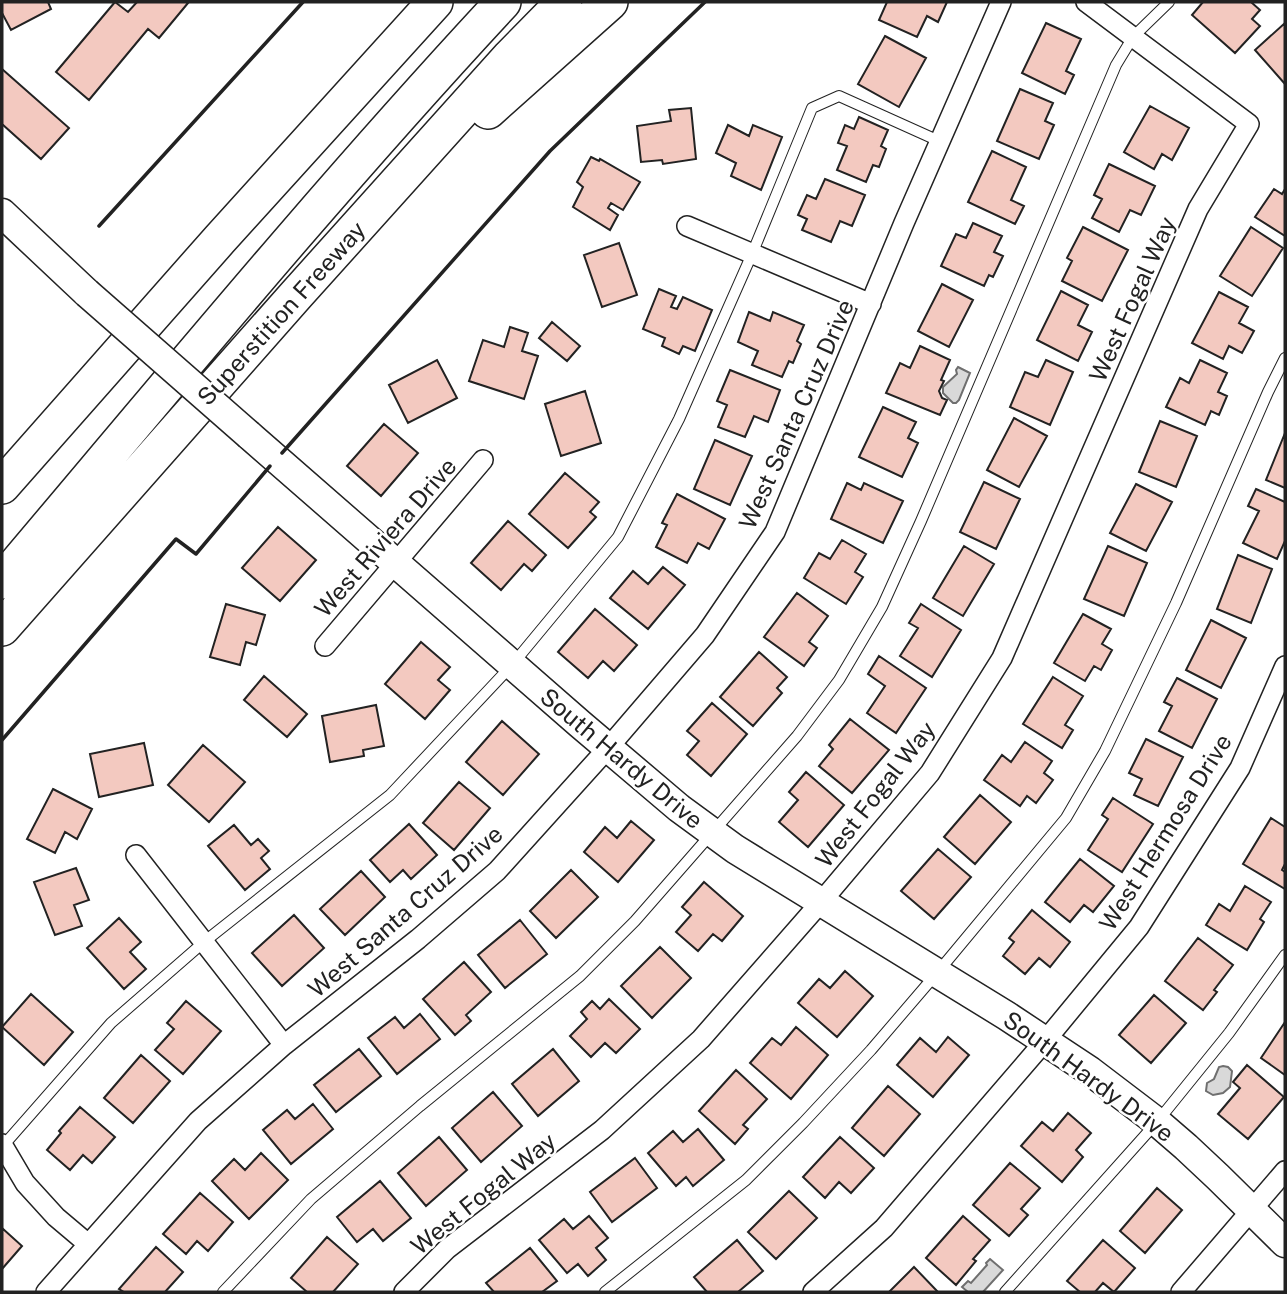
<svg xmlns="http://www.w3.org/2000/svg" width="1287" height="1294" viewBox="0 0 1287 1294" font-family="'Public Sans',sans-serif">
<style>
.water{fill:#d9d9d9;stroke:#6f6f6f;stroke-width:2}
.building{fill:#f3c9c0;stroke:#222;stroke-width:2}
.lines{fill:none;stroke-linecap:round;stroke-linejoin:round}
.lane-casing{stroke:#222;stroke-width:12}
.street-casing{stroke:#222;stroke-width:22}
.secondary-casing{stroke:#222;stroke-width:31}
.highway-casing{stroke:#222;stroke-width:38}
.lane{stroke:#fff;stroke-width:10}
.street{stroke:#fff;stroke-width:19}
.secondary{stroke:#fff;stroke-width:28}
.highway{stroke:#fff;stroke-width:35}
.secondary-bridge-casing{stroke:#222;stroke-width:31;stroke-linecap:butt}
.secondary-bridge{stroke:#fff;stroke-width:28}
.wall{stroke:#222;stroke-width:3.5}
.labels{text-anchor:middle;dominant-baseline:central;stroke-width:5;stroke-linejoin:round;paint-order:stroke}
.street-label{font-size:24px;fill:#222;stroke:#fff}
</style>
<rect width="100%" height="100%" fill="#fff"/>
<path class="water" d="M958,367L970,373L959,400L956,403H953L943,393V387L957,374L956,370Z
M1223,1066L1228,1067L1232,1071L1230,1087L1223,1093L1213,1095L1206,1091L1207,1083L1214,1079L1219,1067Z
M990,1259L1003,1270L983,1292H968L962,1287L968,1281L971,1283L987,1265L986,1263Z"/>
<path class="building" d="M2,2H48L51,9L11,30L2,13Z
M115,2L128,12L137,2H186L188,3L159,38L148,29L89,100L56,72Z
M887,2H947L938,22L927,16L917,37L879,20Z
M1203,2H1251L1260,10L1252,19L1260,26L1235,53L1192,15Z
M1046,23L1081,39L1066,71L1074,75L1065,94L1022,73Z
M1285,23V84L1255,50Z
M885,36L926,58L899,107L858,84Z
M2,69L69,128L41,159L2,124Z
M1020,89L1053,103L1045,121L1054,125L1039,159L997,141Z
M1150,106L1189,128L1172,160L1162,154L1154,169L1124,152Z
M691,108L696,159L663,164L662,160L641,162L637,126L671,121L669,110Z
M859,117L888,130L881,146L886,149L879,167L873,165L866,182L837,170L847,146L838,143L845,125L854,129Z
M728,125L749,136L753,125L782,137L761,190L731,176L736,163L716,153Z
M992,151L1026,167L1011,200L1024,206L1015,224L968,202Z
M591,157L599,161L600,159L640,182L623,210L611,203L608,208L618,215L610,230L573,207L583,187L577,182Z
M1109,164L1155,186L1141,215L1130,210L1119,232L1092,218L1102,199L1094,195Z
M825,179L865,195L852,226L840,221L831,242L802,230L807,219L798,215L807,195L816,199Z
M1274,189L1282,194L1285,189V236L1255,217Z
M973,223L1002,236L994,252L1003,256L993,277L989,275L984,286L941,266L956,234L966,238Z
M1083,227L1128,250L1102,301L1062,281L1072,261L1067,258Z
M1251,227L1283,248L1252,296L1220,276Z
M619,243L637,295L602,307L584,255Z
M942,284L973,300L949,347L918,331Z
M659,289L676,296L671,307L677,309L683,297L712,310L695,351L683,346L679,354L662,346L665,338L643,329Z
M1061,291L1088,305L1078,325L1092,332L1078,361L1037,340Z
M1219,292L1248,307L1239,323L1254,331L1242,353L1229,346L1223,359L1192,343Z
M749,312L770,321L773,312L804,325L797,341L801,344L793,363L789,361L782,377L752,365L758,351L738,342Z
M552,322L580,346L567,361L539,338Z
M510,327L528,333L522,351L538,356L524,399L469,381L483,340L504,347Z
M920,346L950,360L941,380L944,381L939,391L942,398L947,400L940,415L886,393L900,363L910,368Z
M437,360L457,398L408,423L389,385Z
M1046,360L1073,372L1050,425L1010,407L1025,372L1038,377Z
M1200,360L1227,373L1218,392L1227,396L1219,415L1211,411L1205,425L1166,407L1180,378L1189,383Z
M730,370L780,390L768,422L754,416L745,437L718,427L727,405L717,401Z
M585,391L601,443L561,456L545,404Z
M883,407L916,422L908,438L918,443L902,477L859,457Z
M1014,418L1047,436L1019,487L987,470Z
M1160,421L1197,436L1176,487L1139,472Z
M384,424L418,453L381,496L347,466Z
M1285,433V488L1266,480Z
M715,440L752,456L730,505L694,489Z
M565,473L599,502L590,512L596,517L568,548L529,514Z
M984,482L1020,499L996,549L960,532Z
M847,483L861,490L864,483L903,501L883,543L831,519Z
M1136,484L1172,502L1146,551L1110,533Z
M1256,489L1285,502V541L1277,559L1243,543L1259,511L1248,506Z
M677,494L725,519L709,549L698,543L687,563L656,547L667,525L662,523Z
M508,521L546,555L532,571L524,564L501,590L471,563Z
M278,527L316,560L280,601L242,568Z
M842,540L866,554L855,572L863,577L846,604L804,578L819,553L830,559Z
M964,546L994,564L963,616L933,598Z
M1108,546L1147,563L1124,616L1084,599Z
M1238,555L1272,569L1251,623L1217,609Z
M663,567L685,585L648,629L610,598L633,571L648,584Z
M797,593L828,616L809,642L817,648L804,666L764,637Z
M226,604L265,615L256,645L246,642L240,665L210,657Z
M921,604L961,630L932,677L900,656L918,628L909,623Z
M595,609L637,645L614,671L603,661L588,678L558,652Z
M1083,614L1111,629L1102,644L1112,650L1101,670L1094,666L1085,681L1054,663Z
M1211,620L1246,638L1221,688L1186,670Z
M421,642L450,667L438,680L450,690L425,719L385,684Z
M759,652L787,677L777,688L782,693L753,726L720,697Z
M879,656L926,688L896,733L867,713L885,686L868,674Z
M264,676L307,714L287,737L244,700Z
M1053,677L1083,696L1065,725L1073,730L1062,748L1023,724Z
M1177,678L1217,699L1192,748L1159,731L1172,706L1164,702Z
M712,703L747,734L711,776L687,755L699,741L687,731Z
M376,705L384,746L363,750L364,756L330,762L322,716Z
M850,719L889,750L852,793L819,766L833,749L829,745Z
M502,721L539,754L503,795L466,762Z
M1146,739L1183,757L1158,806L1134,795L1142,779L1129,773Z
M1025,742L1052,761L1044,773L1053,780L1036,803L1027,796L1020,806L984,780L1002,755L1011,762Z
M144,743L153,785L99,797L90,754Z
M203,745L245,782L209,822L168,785Z
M806,772L844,805L808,847L779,822L798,800L789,792Z
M459,782L490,808L454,850L423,823Z
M53,789L92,809L77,839L65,832L55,853L27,839Z
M980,795L1011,822L975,864L944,837Z
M1113,798L1153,824L1122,872L1088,850L1108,819L1102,815Z
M1271,818L1285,827V864L1282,870L1285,872V889L1243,864Z
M631,821L654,840L618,882L584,852L605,827L617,838Z
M409,824L437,855L411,879L403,870L390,882L370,860Z
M234,825L251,845L258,839L269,851L261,858L270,869L245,890L208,846Z
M938,849L971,877L934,919L901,891Z
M1080,859L1114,886L1093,912L1084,905L1070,922L1045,902Z
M76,868L89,900L74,905L82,926L55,935L34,882Z
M571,870L598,897L556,938L530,911Z
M361,871L385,897L345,935L320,909Z
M704,882L743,916L722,941L713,934L698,951L676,932L691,915L682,907Z
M1245,886L1271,902L1260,919L1264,922L1247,950L1206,925L1219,904L1230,911Z
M1032,910L1070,942L1050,967L1039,958L1025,974L1003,956L1014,942L1009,938Z
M294,915L324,948L282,986L252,953Z
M119,918L141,942L130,952L146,969L124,989L87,948Z
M520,920L547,954L505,988L478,955Z
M1198,938L1233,965L1214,990L1217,992L1203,1010L1165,981Z
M660,947L691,978L652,1018L621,986Z
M464,962L491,992L466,1015L471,1021L455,1035L423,999Z
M845,971L873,996L837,1037L798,1003L819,979L830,988Z
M31,994L73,1032L44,1065L2,1027Z
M1154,995L1186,1023L1151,1063L1119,1035Z
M609,999L640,1029L616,1053L605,1043L591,1057L570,1036L587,1019L581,1012L592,1001L600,1009Z
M186,1001L221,1031L183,1074L155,1050L174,1029L167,1023Z
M420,1014L440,1039L397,1074L368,1038L395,1017L404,1028Z
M1285,1022V1075L1261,1058Z
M796,1027L828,1055L791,1099L750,1063L772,1038L781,1045Z
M948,1037L969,1055L933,1097L897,1065L920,1038L936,1052Z
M359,1049L381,1076L336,1112L314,1085Z
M553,1049L579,1081L538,1116L512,1084Z
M141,1055L170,1081L133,1123L104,1098Z
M1247,1065L1284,1097L1248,1139L1218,1114L1240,1088L1233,1082Z
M736,1070L767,1099L743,1125L748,1129L735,1144L699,1111Z
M888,1086L920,1114L884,1156L852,1128Z
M493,1092L522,1126L481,1162L452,1128Z
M313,1104L333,1129L291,1164L263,1130L287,1110L295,1119Z
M80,1107L115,1137L92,1163L83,1155L70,1170L47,1150L61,1133L59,1131Z
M1068,1113L1091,1133L1076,1150L1083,1157L1062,1182L1021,1146L1042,1122L1053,1131Z
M698,1129L724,1160L693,1186L686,1177L676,1186L648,1153L673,1131L683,1142Z
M439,1137L467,1170L426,1206L398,1173Z
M840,1137L874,1168L851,1193L839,1182L825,1198L803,1177Z
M261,1153L288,1180L249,1219L212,1181L234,1159L245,1170Z
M635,1158L657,1188L612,1222L590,1192Z
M1010,1163L1040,1188L1021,1209L1028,1215L1009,1236L973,1205Z
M380,1181L411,1218L383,1241L373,1229L357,1242L337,1217Z
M1157,1188L1182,1210L1145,1253L1120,1231Z
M789,1191L817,1218L776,1259L748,1232Z
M200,1193L233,1222L208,1251L197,1241L186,1254L163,1234Z
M589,1216L608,1238L596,1248L606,1260L588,1276L578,1264L567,1273L539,1240L564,1219L573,1229Z
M963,1216L990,1240L973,1259L976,1261L956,1285L926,1258Z
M2,1228L22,1246L2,1269Z
M327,1237L358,1264L333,1292H307L291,1278Z
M737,1240L763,1271L738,1292H707L694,1277Z
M1103,1240L1135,1268L1114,1292L1103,1283L1095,1292H1080L1067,1281Z
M156,1247L183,1272L165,1292H124L119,1289Z
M530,1248L557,1281L542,1292H494L486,1283Z
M914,1267L938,1292H889Z"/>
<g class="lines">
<g class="lane-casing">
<path id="lane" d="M3,1146L111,1023L204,942L390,795L512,665L618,537L679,419L752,254L812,108L839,96L939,141
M223,1292L311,1199L420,1106L580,976L635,921L698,849L797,736L839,680L882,607L921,521L1116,65L1133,37L1169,2
M605,1292L746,1180L803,1123L871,1050L937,973L1066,818L1105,751L1176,603L1268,392L1285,358
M1005,1292L1157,1122L1229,1033L1285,955"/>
</g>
<g class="street-casing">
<path id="street" d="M687,226L871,304
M325,646L483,460
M136,855L284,1045
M2,1144L25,1183L56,1217L88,1244
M46,1292L198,1121L284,1045L418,939L497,871L608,748L705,635L775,532L904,223L1001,2
M404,1292L447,1249L602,1130L701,1039L821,902L930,773L1002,658L1198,209L1249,124L1086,2
M813,1292L884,1228L1045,1041L1139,927L1240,768L1285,666
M1181,1292L1285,1171"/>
</g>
<g class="secondary-casing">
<path id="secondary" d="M2,213L87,293
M249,435L580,724L679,808L735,849L1007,1016L1090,1071L1157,1122L1186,1147L1218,1177L1285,1243"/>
</g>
<g class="highway-casing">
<path id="highway" d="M488,111L610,2
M2,486L220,239L435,2
M2,581C167,386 329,189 503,2
M2,628L296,295L510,57L564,2"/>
</g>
<use href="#lane" class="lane"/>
<use href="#street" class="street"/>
<use href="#secondary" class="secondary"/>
<use href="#highway" class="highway"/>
<g class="secondary-bridge-casing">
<path id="secondary-bridge" d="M87,293L249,435"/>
</g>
<use href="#secondary-bridge" class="secondary-bridge"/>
<path class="wall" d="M99,226L303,2
M282,453L550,151L705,2
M2,740L176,539L196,554L270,466"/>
</g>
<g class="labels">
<g class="street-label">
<text transform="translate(1132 299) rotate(-66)">West Fogal Way</text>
<text transform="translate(281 313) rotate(-48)">Superstition Freeway</text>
<text transform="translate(796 414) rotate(-66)">West Santa Cruz Drive</text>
<text transform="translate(385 537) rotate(-49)">West Riviera Drive</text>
<text transform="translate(622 758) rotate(40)">South Hardy Drive</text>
<text transform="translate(875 794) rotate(-52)">West Fogal Way</text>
<text transform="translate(1165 832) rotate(-58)">West Hermosa Drive</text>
<text transform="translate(405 911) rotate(-41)">West Santa Cruz Drive</text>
<text transform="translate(1089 1076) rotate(36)">South Hardy Drive</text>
<text transform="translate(483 1193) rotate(-39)">West Fogal Way</text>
</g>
</g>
<rect width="1287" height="1294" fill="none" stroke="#222222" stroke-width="7"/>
</svg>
